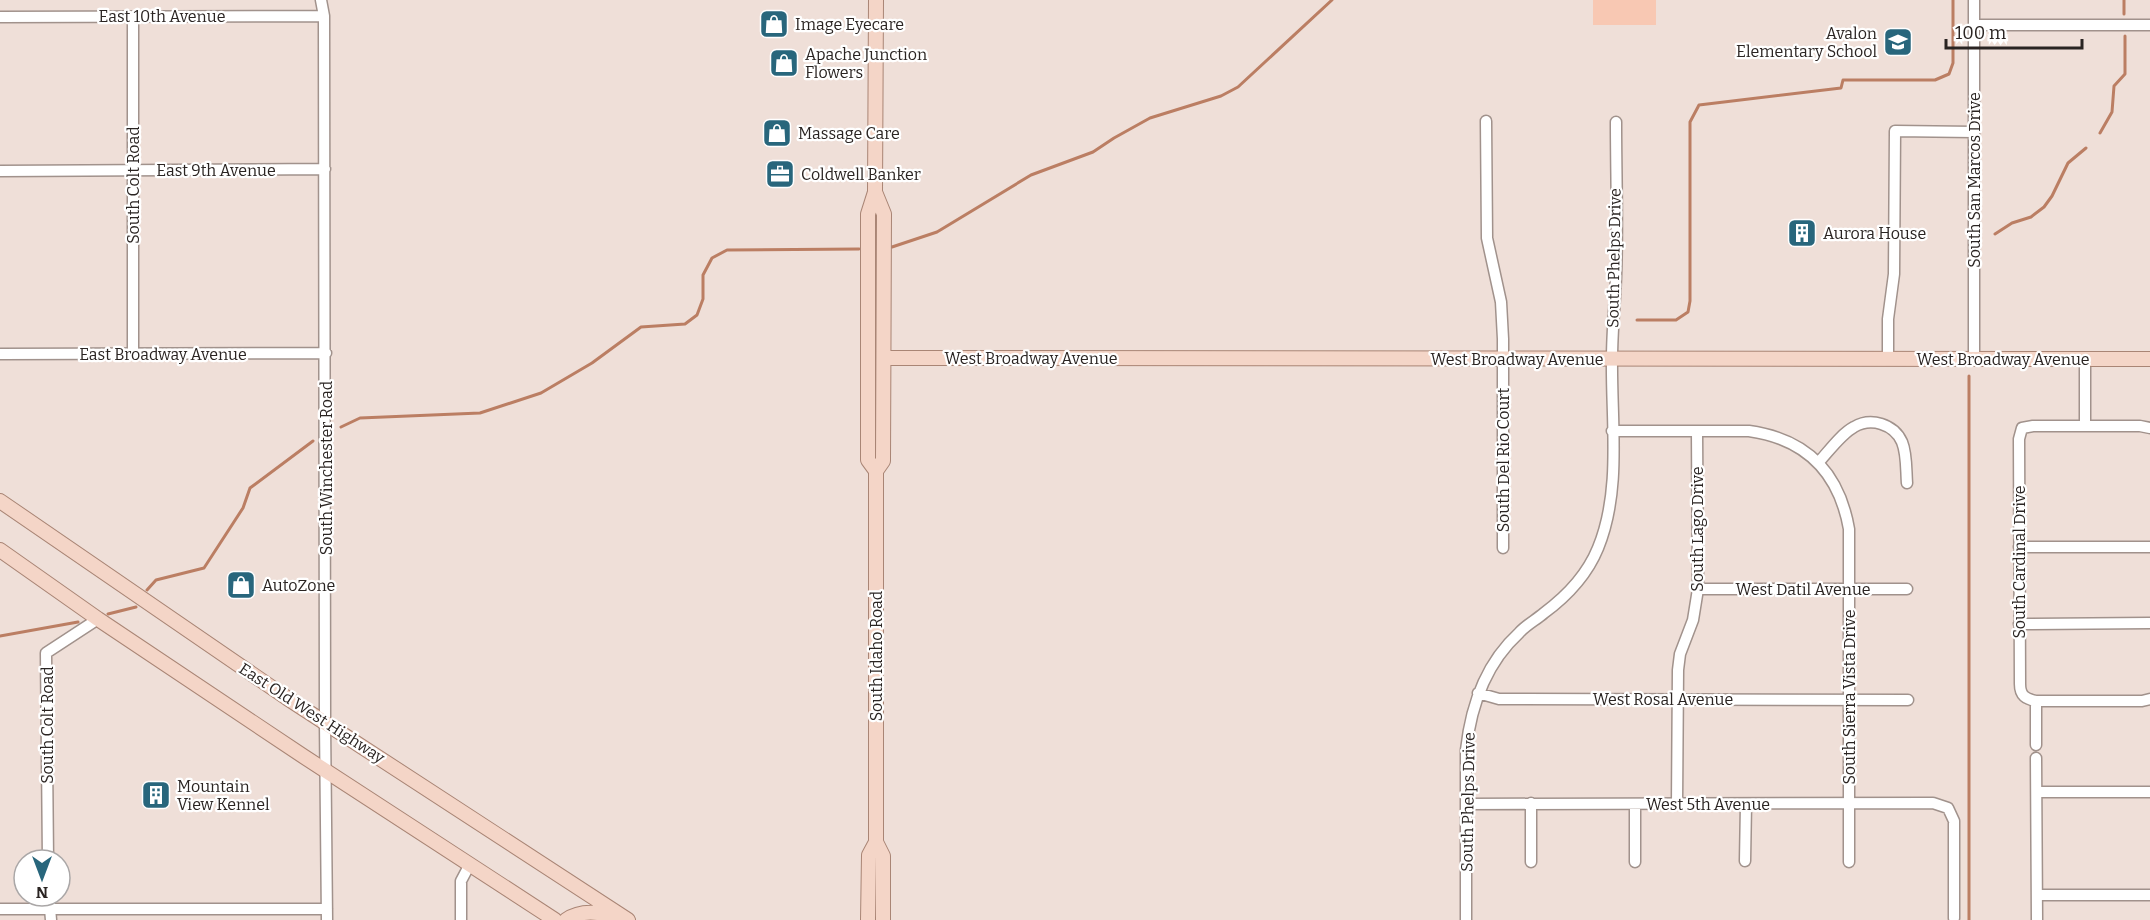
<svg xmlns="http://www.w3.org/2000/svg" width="2150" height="920" viewBox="0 0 2150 920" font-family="Bitter,serif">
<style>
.green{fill:#f8c8b3}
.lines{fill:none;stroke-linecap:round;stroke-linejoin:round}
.stream{stroke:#bb7e63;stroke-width:3}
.minor-casing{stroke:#a1928c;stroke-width:13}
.major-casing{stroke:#a98575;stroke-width:16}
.minor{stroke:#fff;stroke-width:10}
.major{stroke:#f4d5c7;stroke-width:14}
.labels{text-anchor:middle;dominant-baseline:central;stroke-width:4.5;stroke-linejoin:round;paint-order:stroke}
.street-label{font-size:16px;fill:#2a2422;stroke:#fff}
.poi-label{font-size:16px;fill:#2a2422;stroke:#fff;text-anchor:start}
</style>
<rect width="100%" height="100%" fill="#efdfd8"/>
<path class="green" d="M1593,0H1656V25H1593Z"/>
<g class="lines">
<path class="stream" d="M2124,14V0
M2100,133L2112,112L2114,86L2125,74V36
M1995,234L2012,223L2031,217L2044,207L2052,196L2068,163L2086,148
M892,247L937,232L1031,175L1093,152L1114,138L1150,118L1221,96L1238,87L1332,0
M1637,320H1676L1688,312L1690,301V122L1699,105L1841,88L1843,80H1935L1949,74L1953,63V0
M1969,376V920
M341,427L360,418L480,413L541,393L592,363L641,327L685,324L697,315L703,299V275L712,258L727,250L859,249
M147,590L156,580L204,568L243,508L250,488L313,441
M108,614L136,607
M0,636L78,622"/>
<g class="minor-casing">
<path id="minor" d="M321,0L324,16L325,723L327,920
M1974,0V359
M0,17L324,16
M133,17V353
M1974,25H2150
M1486,121L1487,238L1501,302L1503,339V548
M0,171L325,169
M0,354L326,353
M1888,359V319L1894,274L1895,131L1974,132
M2085,359V426
M2150,428L2140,426H2033L2022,428L2019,439L2020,684C2020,696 2026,699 2036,701H2142L2150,699
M1612,431H1749C1806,439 1839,472 1849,529V862
M1818,463C1829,451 1841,434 1854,427C1871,417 1894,424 1902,442C1907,454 1906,471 1907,483
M2019,547H2150
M1698,589H1907
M2019,624L2150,623
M1478,693L1499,699L1908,700
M2036,745V701
M2036,758L2037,920
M2037,792H2150
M1467,804L1933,803L1948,808L1954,821V918
M1635,804V862
M1677,804L1678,670L1680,654L1693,620L1698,589L1697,431
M48,860L46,653L98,619
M1745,861L1746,804
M1531,862V803
M2037,895H2150
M49,896L51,920
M0,909H327
M461,920V881L470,864
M1466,920V750C1471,705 1485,664 1519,633C1526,625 1536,620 1544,613C1567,596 1587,575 1598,548C1622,490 1611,420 1612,359C1612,331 1615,304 1616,277C1618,225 1616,174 1616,122"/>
</g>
<g class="major-casing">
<path id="major" d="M876,0L875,192L868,214V460L876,471
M875,192L884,214L883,461L876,471V842L883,856V920
M884,358L2150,359
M0,501L287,698L628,920
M0,550L98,619L303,756L555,920
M566,920C582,909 602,912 618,919
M868,920L869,855L876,842"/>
</g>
<use href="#minor" class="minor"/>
<use href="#major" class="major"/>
</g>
<defs>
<g id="shop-square" transform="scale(1.5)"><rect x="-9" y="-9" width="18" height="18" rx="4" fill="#28667c" stroke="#fff"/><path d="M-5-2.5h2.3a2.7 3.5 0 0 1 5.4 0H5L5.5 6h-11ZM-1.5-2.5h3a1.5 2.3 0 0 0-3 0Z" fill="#fff"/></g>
<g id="school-square" transform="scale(1.5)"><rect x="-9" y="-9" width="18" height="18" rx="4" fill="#28667c" stroke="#fff"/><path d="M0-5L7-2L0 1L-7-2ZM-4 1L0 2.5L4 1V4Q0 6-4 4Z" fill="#fff"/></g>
<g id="office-square" transform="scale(1.5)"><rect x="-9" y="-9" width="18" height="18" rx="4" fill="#28667c" stroke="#fff"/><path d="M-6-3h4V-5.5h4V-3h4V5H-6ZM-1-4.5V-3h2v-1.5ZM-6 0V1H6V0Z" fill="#fff"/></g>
<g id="building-square" transform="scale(1.5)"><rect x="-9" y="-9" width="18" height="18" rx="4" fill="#28667c" stroke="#fff"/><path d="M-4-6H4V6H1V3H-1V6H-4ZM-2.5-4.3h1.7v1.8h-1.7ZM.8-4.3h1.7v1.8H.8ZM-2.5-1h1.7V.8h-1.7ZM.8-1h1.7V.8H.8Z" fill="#fff"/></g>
</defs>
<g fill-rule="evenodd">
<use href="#shop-square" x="774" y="24"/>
<use href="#school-square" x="1898" y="42"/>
<use href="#shop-square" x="784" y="63"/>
<use href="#shop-square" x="777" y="133"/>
<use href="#office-square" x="780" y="174"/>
<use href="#building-square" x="1802" y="233"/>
<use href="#shop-square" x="241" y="585"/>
<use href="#building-square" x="156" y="795"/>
</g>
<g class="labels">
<g class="street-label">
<text x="162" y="16">East 10th Avenue</text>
<text x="216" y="170">East 9th Avenue</text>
<text transform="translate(1974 180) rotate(-90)">South San Marcos Drive</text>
<text transform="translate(133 185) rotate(-90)">South Colt Road</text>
<text transform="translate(1614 258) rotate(-89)">South Phelps Drive</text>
<text x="163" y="354">East Broadway Avenue</text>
<text x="1031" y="358">West Broadway Avenue</text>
<text x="1517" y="359">West Broadway Avenue</text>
<text x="2003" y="359">West Broadway Avenue</text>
<text transform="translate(1503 460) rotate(-90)">South Del Rio Court</text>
<text transform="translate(326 468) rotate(-90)">South Winchester Road</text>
<text transform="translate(1697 529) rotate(-90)">South Lago Drive</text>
<text transform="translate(2019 562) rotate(-90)">South Cardinal Drive</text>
<text x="1803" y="589">West Datil Avenue</text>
<text transform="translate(876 656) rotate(-90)">South Idaho Road</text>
<text transform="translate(1849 697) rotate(-90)">South Sierra Vista Drive</text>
<text x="1663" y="699">West Rosal Avenue</text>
<text transform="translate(312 713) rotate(33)">East Old West Highway</text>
<text transform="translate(47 725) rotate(-90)">South Colt Road</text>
<text transform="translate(1468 802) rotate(-89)">South Phelps Drive</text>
<text x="1708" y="804">West 5th Avenue</text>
</g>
<g class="poi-label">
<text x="795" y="24">Image Eyecare</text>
<text x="1877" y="33" text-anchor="end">Avalon<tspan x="1877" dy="18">Elementary School</tspan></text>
<text x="805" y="54">Apache Junction<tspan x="805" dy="18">Flowers</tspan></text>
<text x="798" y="133">Massage Care</text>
<text x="801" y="174">Coldwell Banker</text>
<text x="1823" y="233">Aurora House</text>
<text x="262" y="585">AutoZone</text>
<text x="177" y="786">Mountain<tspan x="177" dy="18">View Kennel</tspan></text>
</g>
</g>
<g transform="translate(42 878) rotate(180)"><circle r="28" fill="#ffffff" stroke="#aaa7a7" stroke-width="1.5"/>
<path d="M0-4.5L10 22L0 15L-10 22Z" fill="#28667c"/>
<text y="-9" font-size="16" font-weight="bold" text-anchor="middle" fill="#2a2422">N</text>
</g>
<path d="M1946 39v9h136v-9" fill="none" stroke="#2a2422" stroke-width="3"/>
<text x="1955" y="39" font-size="18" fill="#2a2422" stroke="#ffffff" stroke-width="4.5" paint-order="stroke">100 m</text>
</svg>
